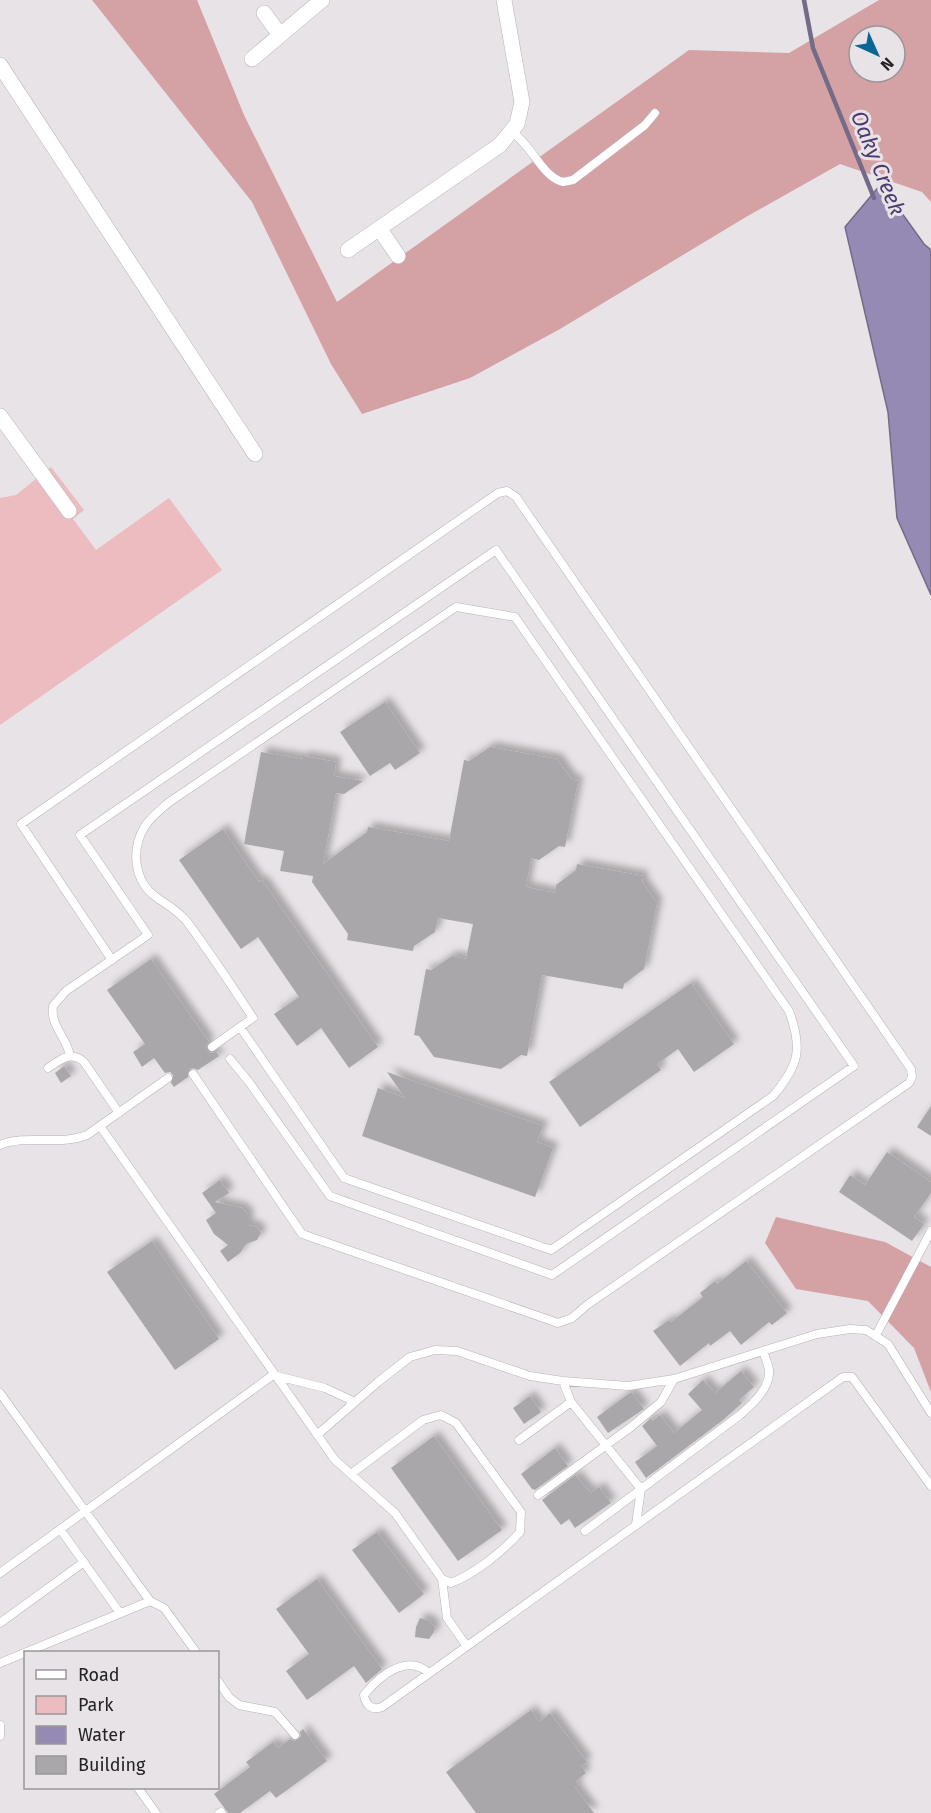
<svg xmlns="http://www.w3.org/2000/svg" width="931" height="1813" viewBox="0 0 931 1813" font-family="'Fira Sans',sans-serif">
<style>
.green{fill:#edbcc0}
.forest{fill:#d4a1a5;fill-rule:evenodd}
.water{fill:#958ab3;stroke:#736b88;stroke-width:1.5}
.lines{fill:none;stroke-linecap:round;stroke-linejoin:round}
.stream{stroke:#736b88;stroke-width:4.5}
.building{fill:#aaa7ab;filter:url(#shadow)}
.lane-casing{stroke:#b7b2b6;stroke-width:9}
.street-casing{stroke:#b7b2b6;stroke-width:16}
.lane{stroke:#fff;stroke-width:8}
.street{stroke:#fff;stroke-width:15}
.labels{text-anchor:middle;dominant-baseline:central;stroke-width:6;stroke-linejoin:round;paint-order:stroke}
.water-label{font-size:22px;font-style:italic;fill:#4c3a71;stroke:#e8e3e6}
</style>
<defs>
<filter id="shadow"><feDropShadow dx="5.5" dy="-5.5" stdDeviation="3" flood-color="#0004"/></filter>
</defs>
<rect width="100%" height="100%" fill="#e8e3e6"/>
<path class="green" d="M51,467L84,510L73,519L96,550L169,498L222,570L0,725V498L16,495Z"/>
<path class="forest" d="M92,0H197L244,115L337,302L689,50L789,53L879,0H931V202L922,192L840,164L746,217L560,329L470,378L362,414L331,364L252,202ZM859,36H895V72H859Z
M776,1217L885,1242L931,1267V1392L914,1348L868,1301L796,1289L765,1243Z"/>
<path class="water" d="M881,184L924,244L931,250V595L897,518L888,412L845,227Z"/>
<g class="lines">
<path class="stream" d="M804,0L813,48L874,198"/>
</g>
<path class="building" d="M385,702L420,753L395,770L390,763L370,776L340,732Z
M490,747L557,759L572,780L578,781L565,847L559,846L539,860L531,858L526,887L555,893L556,885L576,870L577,864L643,876L642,882L657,903L644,969L624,984L623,989L542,975L527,1056L521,1055L501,1069L434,1057L419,1036L414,1035L426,969L431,970L452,956L466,959L473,924L438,918L435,932L414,946L413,951L347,940L348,934L312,882L313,876L280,871L284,851L244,844L261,752L303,759V756L336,762L334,776L363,781L344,794L336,793L323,864L367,832L368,827L449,841L464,760L469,761Z
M223,829L259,882L262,880L378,1047L349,1068L321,1028L297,1046L274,1014L299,997L258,937L241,949L179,860Z
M151,959L209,1042L206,1045L207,1050L210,1053L216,1052L219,1056L198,1070L193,1068L189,1069L188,1077L174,1087L171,1083L173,1075L170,1072L165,1073L154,1058L142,1067L133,1052L145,1044L107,990Z
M691,983L734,1044L694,1072L678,1049L657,1064L661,1070L580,1127L549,1082Z
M64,1066L71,1076L61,1083L55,1073Z
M387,1072L543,1126L537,1142L553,1148L535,1197L362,1136L378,1088L405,1098Z
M931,1106V1136L917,1127Z
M887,1152L931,1182V1193L914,1217L924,1224L912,1241L839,1192L850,1175L865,1185Z
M220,1180L229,1193L215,1202L242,1208L248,1214V1225L257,1227L261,1233L257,1240L246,1244L240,1253L228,1262L220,1251L228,1245L214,1234L206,1220L216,1213L202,1193Z
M152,1241L219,1339L175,1370L107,1272Z
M746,1261L787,1313L772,1325L769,1322L741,1345L730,1331L710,1346L709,1343L680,1366L653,1331L669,1320L671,1322L703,1297L700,1293L715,1281L717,1284Z
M741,1371L754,1387L739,1400L742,1403L723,1420L646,1478L635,1462L657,1446L642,1426L651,1418L653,1421L660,1415L674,1433L702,1410L688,1394L703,1380L715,1393Z
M631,1392L644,1409L608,1433L597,1417Z
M530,1396L541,1412L524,1424L513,1408Z
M434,1436L502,1530L458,1561L391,1468Z
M555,1448L568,1466L535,1490L532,1489L521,1474Z
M575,1475L591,1493L599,1487L611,1503L575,1528L569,1519L561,1525L542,1500Z
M377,1532L424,1594L399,1613L352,1550Z
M317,1579L382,1669L366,1683L354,1666L307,1700L286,1671L309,1654L276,1609Z
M420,1618L430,1621L435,1628L434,1632L429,1639L415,1637L416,1627Z
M531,1710L539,1722L550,1713L587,1762L581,1766L586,1773L576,1781L578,1784L575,1787L594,1813H476L446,1772Z
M303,1729L327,1761L276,1798L270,1791L240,1813H228L214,1794L250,1767L246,1762L273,1742L278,1748L290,1739L294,1741L298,1740L301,1736L300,1732Z"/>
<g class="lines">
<g class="lane-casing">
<path id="lane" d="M512,132C531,144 542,177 563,182L573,180L645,125L655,113
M112,960L21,824L498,493L507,491L516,497L911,1069L912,1077L909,1083L587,1305L572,1318L558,1323L302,1234L193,1074
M212,1047C226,1037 240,1027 253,1018C232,986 211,954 188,923C179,911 167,905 156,897C133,880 131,849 145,826C151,817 160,810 168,803L456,607L515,617L789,1011C803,1049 799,1065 773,1096L551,1250L344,1178L240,1027
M70,1055C66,1037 50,1025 53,1006L66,991L148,935L80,835L496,550L854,1066L552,1275L330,1196L249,1082L230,1059
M48,1068C60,1060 71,1050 84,1062L119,1113
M100,1126L335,1460L395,1513L442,1579L447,1618L466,1645
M0,1145C27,1134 59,1146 87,1135L168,1078
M876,1335L931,1231
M563,1381L571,1402L641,1489L636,1524
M0,1393L150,1601L164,1608L196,1652
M317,1435L378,1382L410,1357L435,1350L457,1351L530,1376L563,1381L628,1386L674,1379L817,1334L850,1329L866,1330L888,1344L931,1413
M519,1440L571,1402
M351,1474L423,1420L441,1415L456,1423L521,1512L520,1532C502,1552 476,1573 451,1583L442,1579
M538,1495L631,1427L661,1402L674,1379
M60,1529L120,1613
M585,1531L740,1415C751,1405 771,1388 769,1370C768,1364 765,1357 763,1351
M0,1573L273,1375L325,1388L355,1402
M0,1623L84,1562
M0,1663L150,1601
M429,1673C407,1653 379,1676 364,1695C366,1705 371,1711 382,1707L843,1377H852L931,1486
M218,1681L229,1697L239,1705L275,1712L295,1735
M0,1725V1736
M138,1788L156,1813
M219,1813L221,1812"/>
</g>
<g class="street-casing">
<path id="street" d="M264,13L280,35
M252,59L322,0
M0,65L255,454
M379,228L398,256
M348,250L500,145L517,124L522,102L504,0
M0,416L69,511"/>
</g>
<use href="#lane" class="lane"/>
<use href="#street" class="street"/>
</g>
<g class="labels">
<g class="water-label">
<text transform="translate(878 163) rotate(68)">Oaky Creek</text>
</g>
</g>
<rect x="24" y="1651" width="195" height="138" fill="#e8e3e6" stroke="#9a9698" stroke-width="1.5"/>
<rect x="36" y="1670" width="30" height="9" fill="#ffffff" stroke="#9a9698" stroke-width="1.5"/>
<text x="78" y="1681" font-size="18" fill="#242224">Road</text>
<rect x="36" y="1696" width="30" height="18" fill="#edbcc0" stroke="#9a9698" stroke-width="1.5"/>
<text x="78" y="1711" font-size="18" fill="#242224">Park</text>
<rect x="36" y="1726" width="30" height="18" fill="#958ab3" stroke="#9a9698" stroke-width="1.5"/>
<text x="78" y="1741" font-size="18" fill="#242224">Water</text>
<rect x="36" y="1756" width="30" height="18" fill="#aaa7ab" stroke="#9a9698" stroke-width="1.5"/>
<text x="78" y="1771" font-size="18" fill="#242224">Building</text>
<g transform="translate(877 54) rotate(135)"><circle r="28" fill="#e8e3e6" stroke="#9a9698" stroke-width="1.5"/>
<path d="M0-4.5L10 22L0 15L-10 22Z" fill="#096696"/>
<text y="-9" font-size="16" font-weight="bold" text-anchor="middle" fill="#242224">N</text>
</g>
</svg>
